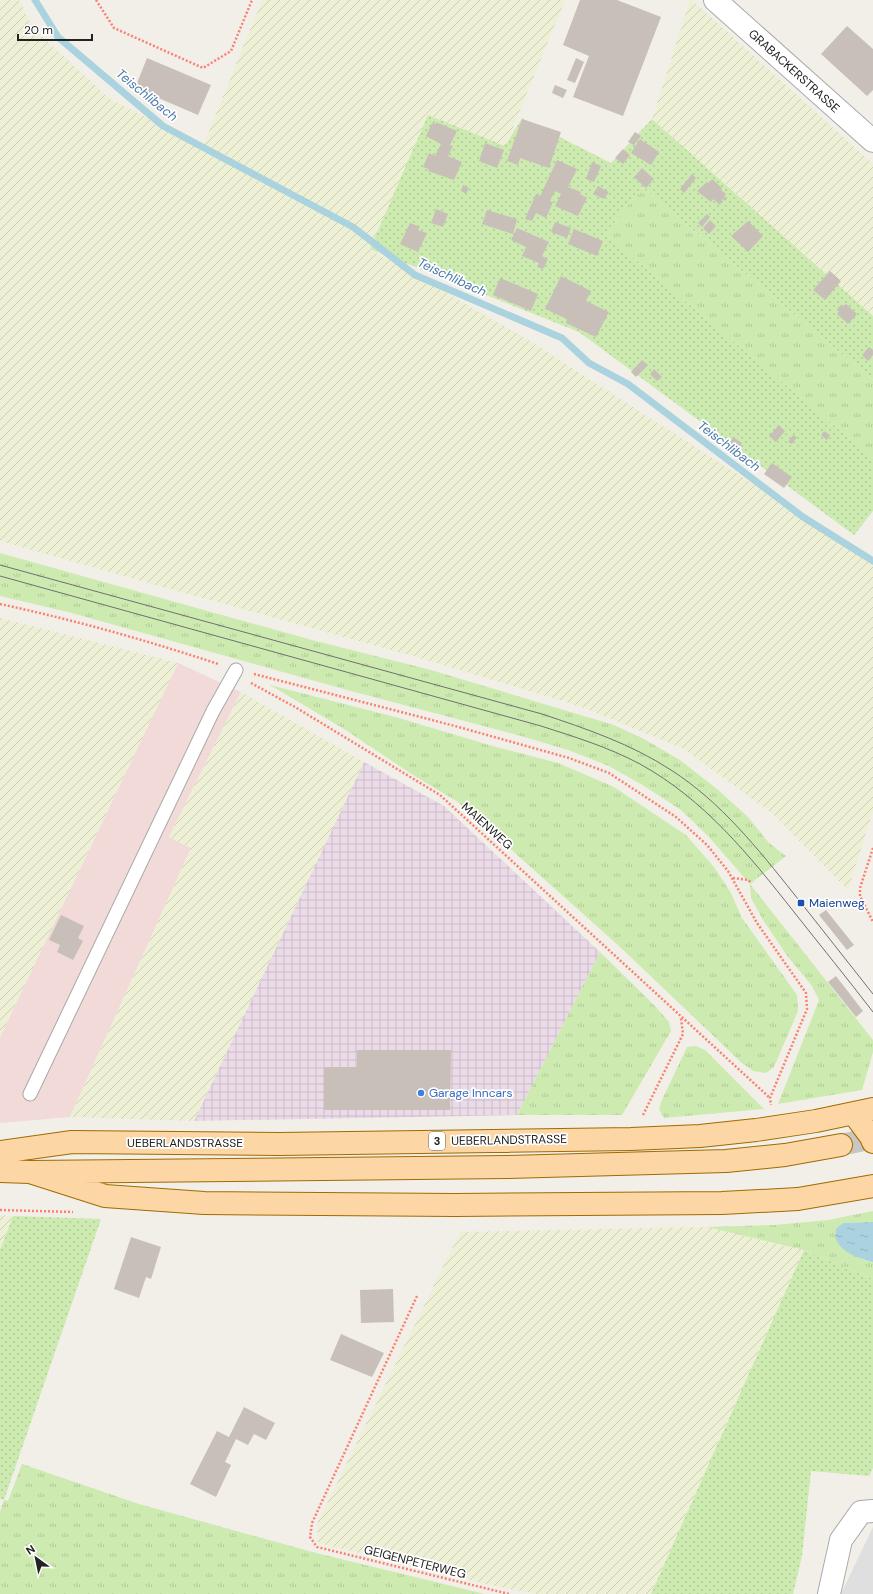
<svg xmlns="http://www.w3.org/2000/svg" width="873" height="1594" font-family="'DM Sans',sans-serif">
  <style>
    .residential { fill: #e0dfdf }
    .commercial { fill: #f2dad9 }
    .industrial { fill: url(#industrial-grid) }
    .farmland { fill: url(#farmland-furrows) }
    .grass { fill: url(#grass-tufts) }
    .garden { fill: url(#garden-dots) }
    .water { fill: url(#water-ripples) }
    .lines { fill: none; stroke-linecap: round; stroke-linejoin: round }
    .stream { stroke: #aad3df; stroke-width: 7 }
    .building { fill: #c7bfb8 }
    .primary-tunnel { stroke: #c8c6c1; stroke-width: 22; stroke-dasharray: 22 11; stroke-linecap: butt }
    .service-casing { stroke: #a9a9a9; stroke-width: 15 }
    .minor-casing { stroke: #a9a9a9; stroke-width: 24 }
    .primary-casing { stroke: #a06b00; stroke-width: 24 }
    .path { stroke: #fa8072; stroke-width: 2.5; stroke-dasharray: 2 2; stroke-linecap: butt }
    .service { stroke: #fff; stroke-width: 13 }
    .minor { stroke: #fff; stroke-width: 22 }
    .primary { stroke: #fcd6a4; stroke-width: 22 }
    .tram { stroke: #707070; stroke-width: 1 }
    .transit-dot { fill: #1a4fb4; stroke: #fff; stroke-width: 1.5 }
    .shop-dot { fill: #3f7fe0; stroke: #fff; stroke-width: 1.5 }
    .labels { text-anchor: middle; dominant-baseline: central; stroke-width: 3.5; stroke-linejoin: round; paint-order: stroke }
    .shield { fill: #fff; stroke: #646464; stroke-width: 1 }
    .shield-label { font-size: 11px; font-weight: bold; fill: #222 }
    .street-label { font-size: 12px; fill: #222; stroke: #fff }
    .transit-label { font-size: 12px; fill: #164399; stroke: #fff; text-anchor: start }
    .shop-label { font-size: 12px; fill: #366cbe; stroke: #fff; text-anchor: start }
    .water-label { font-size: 13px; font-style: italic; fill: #4a7aab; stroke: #fff }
  </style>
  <defs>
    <pattern id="industrial-grid" width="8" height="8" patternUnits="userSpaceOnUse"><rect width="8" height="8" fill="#ebdbe8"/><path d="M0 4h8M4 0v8" fill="none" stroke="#c9bcc7"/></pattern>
    <pattern id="farmland-furrows" width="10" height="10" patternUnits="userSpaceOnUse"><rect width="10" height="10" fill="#eef0d5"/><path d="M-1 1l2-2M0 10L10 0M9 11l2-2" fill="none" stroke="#ccceb7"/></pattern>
    <pattern id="grass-tufts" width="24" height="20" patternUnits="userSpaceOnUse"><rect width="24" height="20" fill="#cdebb0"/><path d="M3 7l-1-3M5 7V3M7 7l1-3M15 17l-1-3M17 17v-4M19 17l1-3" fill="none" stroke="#b0c997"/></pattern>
    <pattern id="garden-dots" width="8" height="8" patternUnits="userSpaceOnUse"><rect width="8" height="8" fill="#cdebb0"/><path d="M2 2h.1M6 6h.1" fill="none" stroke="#b0c997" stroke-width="1.8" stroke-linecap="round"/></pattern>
    <pattern id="water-ripples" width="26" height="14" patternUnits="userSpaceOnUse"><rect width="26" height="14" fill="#aad3df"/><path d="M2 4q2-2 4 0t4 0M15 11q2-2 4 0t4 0" fill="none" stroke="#92b5bf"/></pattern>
  </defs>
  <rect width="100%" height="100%" fill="#f2efe9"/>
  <path class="residential" d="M873 1527V1594H841Z"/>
  <path class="commercial" d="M178 663 241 692 169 837 191 848 70 1117 0 1123V1037Z"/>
  <path class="industrial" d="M364 762 444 806 600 952 517 1115 194 1121Z"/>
  <path class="farmland" d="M0 0H19L33 28 110 99 203 146 262 0H565L505 147 370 249 530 341 873 561V811L848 890 774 815 684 749 579 706 413 656 152 584 0 541Z
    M690 0H692L873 164V316L652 119Z
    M0 618 178 663 0 1037Z
    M241 692 364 762 194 1121 70 1117 191 848 169 837Z
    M0 1215 13 1216 0 1250Z
    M707 1227 804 1250 651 1594H536L495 1586 318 1543 317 1524 460 1232Z"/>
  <path class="grass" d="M642 187 873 380V458L605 234Z
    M0 553 312 640 431 670 614 725 644 739 680 760 717 789 747 816 769 843 786 856 750 884 873 1040V1052L862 1090 778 1104 819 1000 812 986 788 957 763 920 751 898 750 884 708 836 681 810 644 786 609 766 568 750 521 736 347 690 68 612 0 596Z
    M270 685 399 718 489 745 558 763 614 787 686 835 714 867 731 893 742 918 797 995 798 1011 774 1067 766 1073 753 1071 742 1063 620 947 458 802 413 775 344 729Z
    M600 952 655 1006 669 1022 671 1031 622 1115H517Z
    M696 1046 705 1050 764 1109 664 1118 659 1109 662 1100 687 1047Z
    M873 1211V1222L842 1223 861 1259 873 1262V1279L804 1250 707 1227 774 1225 828 1220Z
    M22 1464 139 1504 316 1553 485 1594H0V1512L4 1500 8 1501Z"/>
  <path class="garden" d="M428 115 505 146 522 118 611 163 652 119 873 316V380L642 187 605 234 873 458V511L854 535 579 332 370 249Z
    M13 1216 101 1219 4 1500 0 1498V1250Z
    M804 1250 873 1279V1468L869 1476 811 1471 802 1556 793 1594H651Z"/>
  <path class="water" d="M873 1222V1262C861 1259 841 1253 836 1239 835 1236 836 1232 836 1229L843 1223Z"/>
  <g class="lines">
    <path class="stream" d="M35 0 58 37 163 126 353 227 415 275 562 338 589 363 628 384 803 517 873 561"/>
  </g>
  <path class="building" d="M580 0H617L661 17 623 116 573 97 589 56 563 45Z
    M847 26 873 49V90L867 96 821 54Z
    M147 58 211 85 198 115 135 88Z
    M576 58 584 62 575 83 567 80Z
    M555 85 567 90 563 98 552 93Z
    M522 119 561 132 549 168 520 158 518 165 507 161Z
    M436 122 457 131 450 145 453 146 448 156 462 162 454 180 428 171 429 169 423 167 429 153 435 156 441 144 426 136 432 123 436 124Z
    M635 132 641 136 634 145 628 142Z
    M640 139 659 152 651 165 631 153Z
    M485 143 504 150 497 168 479 161Z
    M623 149 630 155 623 164 615 158Z
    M557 160 577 169 568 187 581 192 580 194 587 198 578 216 555 206 561 194 555 191 550 201 553 202 546 218 536 213 532 221 525 219 536 194 540 196Z
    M592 162 601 166 594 182 586 179Z
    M642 168 654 179 646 188 634 177Z
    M692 174 696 178 684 193 680 189Z
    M712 179 722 188 721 190 726 194 724 197 727 199 725 201 723 199 720 205 713 199 711 202 697 191 707 182 709 183Z
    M463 185 469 188 466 194 461 191Z
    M598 186 609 192 604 199 593 194Z
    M436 209 448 214 443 227 431 223Z
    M487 210 517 219 513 234 482 224Z
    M707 214 710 217 702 227 698 223Z
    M710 220 716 226 709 234 703 228Z
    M748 221 763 236 748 252 731 236Z
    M555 222 571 228 567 238 551 232Z
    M410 223 420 227 418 230 427 233 418 252 400 244Z
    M517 228 549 242 542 256 548 259 543 269 537 267 539 263 522 256 526 247 511 240Z
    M574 229 603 241 597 256 568 244Z
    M830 271 841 281 825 300 813 290Z
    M561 276 591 291 586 301 609 312 596 337 566 323 567 319 545 309Z
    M500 278 538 294 531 311 493 295Z
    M846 304 857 314 848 324 837 314 839 311 837 309 841 305 843 306Z
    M869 347 873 350V355L868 361 862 355Z
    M642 360 648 365 636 377 631 372Z
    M654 369 662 377 657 381 650 374Z
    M779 425 785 431 776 442 769 436Z
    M824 431 830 435 827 440 821 435Z
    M793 435 797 437 792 444 788 442Z
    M733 437 742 443 738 450 729 445Z
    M772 463 792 477 784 488 764 474Z
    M826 910 854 945 847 950 819 915Z
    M61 915 84 926 78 938 83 941 73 960 57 952 60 945 49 940Z
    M836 976 863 1011 856 1017 828 982Z
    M357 1050H451L450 1110H324V1067H357Z
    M131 1237 161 1247 151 1279 146 1277 139 1298 114 1289Z
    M393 1289 394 1322 361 1323 360 1290Z
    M341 1334 384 1353 372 1377 330 1360Z
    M244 1407 275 1423 266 1440 254 1434 248 1445 236 1439 225 1462 231 1465 216 1497 190 1484 217 1431 229 1437Z"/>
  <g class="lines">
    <path class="primary-tunnel" d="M841 1145 873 1138"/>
    <g class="service-casing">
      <path id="service" d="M30 1094 213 711 236 670"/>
    </g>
    <g class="minor-casing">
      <path id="minor" d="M715 0 873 141
        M829 1594 841 1540 861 1512 873 1511"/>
    </g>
    <g class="primary-casing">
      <path id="primary" d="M854 1114 871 1137 873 1142
        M0 1152 72 1142 279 1144 631 1139 700 1136 756 1130 816 1121 873 1109
        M0 1171 30 1172 508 1167 726 1161 785 1155 841 1145
        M30 1172 105 1196 204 1203 455 1205 722 1203 798 1199 873 1186"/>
    </g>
    <path class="path" d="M96 0 114 28 203 68 231 51 252 0
      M0 604C74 620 146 640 218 664
      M254 674 455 726 569 758 609 773 676 817 707 845 728 871 757 923 806 993 807 1009 770 1098 771 1105
      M251 683 295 707 440 795 770 1098
      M873 848 860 888V896L873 922
      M733 878 748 880 752 883
      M643 1115 683 1034 681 1018
      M0 1210 73 1212
      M417 1296 312 1523 310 1537 317 1547 509 1594"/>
    <use href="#service" class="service"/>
    <use href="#minor" class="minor"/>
    <use href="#primary" class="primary"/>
    <path class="tram" d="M0 565 542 714C587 729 631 744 671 770 721 802 758 849 794 894 821 928 847 961 873 994
      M0 576 541 726C575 737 608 747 640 764 705 800 749 855 794 912 820 945 847 978 873 1012"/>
  </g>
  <rect class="transit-dot" x="797" y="899" width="8" height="8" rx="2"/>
  <circle class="shop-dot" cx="421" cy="1093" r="4"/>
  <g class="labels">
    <rect class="shield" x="429" y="1132" width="16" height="18" rx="3"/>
    <g class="shield-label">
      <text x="437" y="1141">3</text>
    </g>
    <g class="street-label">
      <text transform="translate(794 71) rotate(42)">GRABACKERSTRASSE</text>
      <text transform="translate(487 826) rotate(42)">MAIENWEG</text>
      <text transform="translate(509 1140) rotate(-1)">UEBERLANDSTRASSE</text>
      <text x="185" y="1143">UEBERLANDSTRASSE</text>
      <text transform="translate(415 1562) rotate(14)">GEIGENPETERWEG</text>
    </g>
    <g class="transit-label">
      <text x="809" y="903">Maienweg</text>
    </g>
    <g class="shop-label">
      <text x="429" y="1093">Garage Inncars</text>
    </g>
    <g class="water-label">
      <text transform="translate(147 95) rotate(39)">Teischlibach</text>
      <text transform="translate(452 277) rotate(25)">Teischlibach</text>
      <text transform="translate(729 446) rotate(37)">Teischlibach</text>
    </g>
  </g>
  <g transform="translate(36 1558) rotate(327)" stroke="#ffffff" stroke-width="3" paint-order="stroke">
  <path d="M0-3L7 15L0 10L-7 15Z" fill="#222222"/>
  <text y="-6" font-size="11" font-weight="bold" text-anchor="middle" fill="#222222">N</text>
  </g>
  <path d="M18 34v6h74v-6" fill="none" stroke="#222222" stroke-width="2"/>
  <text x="24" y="34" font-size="12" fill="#222222" stroke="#ffffff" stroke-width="3" paint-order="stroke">20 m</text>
</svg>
